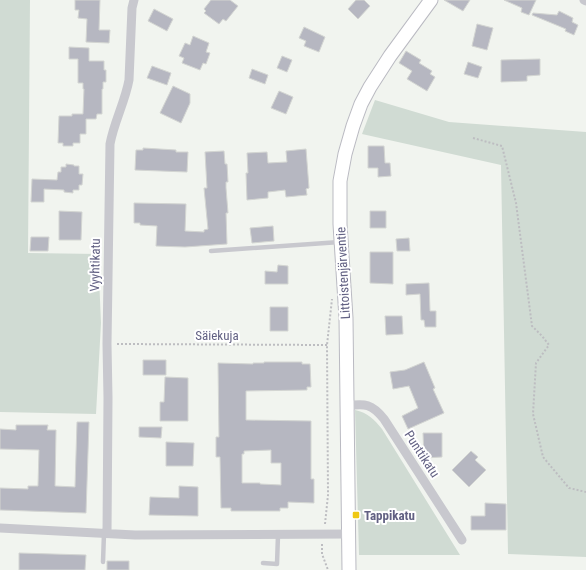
<svg xmlns="http://www.w3.org/2000/svg" width="586" height="570" font-family="'Roboto Condensed',sans-serif">
  <style>
    .green { fill: #d0dbd3 }
    .building { fill: #b6b7c1; stroke: #d3d5d2; fill-rule: evenodd }
    .lines { fill: none; stroke-linecap: round; stroke-linejoin: round }
    .secondary-casing { stroke: #babac2; stroke-width: 15 }
    .path { stroke: #bdbdc1; stroke-width: 2; stroke-dasharray: 2 2; stroke-linecap: butt }
    .lane { stroke: #c8c8ce; stroke-width: 4.5 }
    .street { stroke: #c8c8ce; stroke-width: 9 }
    .secondary { stroke: #fff; stroke-width: 13 }
    .poi-dot { fill: #efc815; stroke: #fff; stroke-width: 1.5 }
    .labels { text-anchor: middle; dominant-baseline: central; stroke-width: 4; stroke-linejoin: round; paint-order: stroke }
    .street-label { font-size: 13px; fill: #626183; stroke: #fff }
    .poi-label { font-size: 13px; font-weight: bold; fill: #626183; stroke: #fff; text-anchor: start }
  </style>
  <rect width="100%" height="100%" fill="#f1f4ef"/>
  <path class="green" d="M0 0H30L28 253 98 254 101 323 96 414 0 412Z
    M375 100 449 122 586 132V557L508 554 501 165 362 134Z
    M355 410C368 413 374 419 382 429L460 555H359Z"/>
  <path class="building" d="M75 0H100L99 30H110L109 43 86 42 87 19 78 18 79 10H75Z
    M211 0H230L238 6 226 21 223 19 219 24 204 13 206 11 204 9Z
    M356 0H364L370 6 358 19 348 9Z
    M444 0H470L463 11Z
    M504 0H536L529 15 521 12 522 8Z
    M154 9 173 19 167 31 148 21Z
    M559 11 573 18 572 22 578 25 574 35 565 31 566 29 532 15 533 13 557 15Z
    M477 24 493 28 487 50 472 46Z
    M304 27 325 37 319 52 304 46 306 41 299 38Z
    M193 36 209 43 206 52 210 53 206 64 203 63 200 70 182 63 184 58 179 56 185 43 190 45Z
    M69 47 89 48V61H104V70H106V82H103V89H102V114H97L96 119H86V134H80V143H73V146H63V143H58L59 116H72V114H83L84 89H83V83H78V59H69Z
    M406 51 421 60 419 63 432 71 430 74 435 77 427 91 407 79 412 71 399 63Z
    M282 56 292 60 287 72 277 68Z
    M540 59V75L527 76V81L501 82V60Z
    M468 62 482 67 478 78 464 74Z
    M152 66 171 73 167 85 147 78Z
    M252 69 268 75 265 84 249 78Z
    M173 86 190 94V103L181 123 160 113Z
    M279 91 293 97 286 114 271 108Z
    M368 146H384L385 163H390L391 176 378 177V168H368Z
    M143 148 176 150V152H188L187 172 135 170 136 150H143Z
    M306 149 309 188 306 189 307 195 286 197 285 190 268 192V198L247 200 246 173H248L247 153 267 152 268 163 287 162 286 151Z
    M224 151 225 164H227L228 182H226V188L228 213H226L227 244 185 247 156 246 157 226 140 225V223H134V203L186 204 185 231 204 232V230L208 229 204 188H207L205 152Z
    M66 164 74 165V166H79V174H83L82 185H79V190H73V193L64 192V190L44 189V202H31L32 179 57 180 58 172H61V167H66Z
    M59 211 82 212 81 240H59Z
    M370 211H386V228H370Z
    M273 226 274 241 252 243 250 228Z
    M31 237H49L48 251H30Z
    M409 238 410 251H397L396 239Z
    M370 252H393V284L370 283Z
    M278 265 288 266V284H265V271L277 272Z
    M429 283 430 311H436V327H425L424 320H421L420 294 406 295V284Z
    M270 307H288V331H270Z
    M385 316H402L403 334 386 335Z
    M143 360H166V375H143Z
    M264 362H302V364H310L311 387H307V390L246 391V420L311 421V479H314V503L288 502V508H280V511H231V508H221L220 457H216V437H219L218 363 253 364V363H264ZM271 450V463H281V485L260 484V483H242V454H244V451Z
    M424 362 435 388 433 389 444 413 408 429 402 416 418 408 409 386 393 389 390 372 405 370Z
    M165 377 188 378V421H160V402H164Z
    M77 422H89L86 513 0 510V488L28 489V486H38L39 450 0 449V429L16 430V425H48L47 430H56L55 486 75 487Z
    M139 427H162L161 438 139 437Z
    M423 433H442V457L424 458Z
    M166 442 194 443 193 466H166Z
    M471 451 478 457 475 460 486 470 469 487 452 470Z
    M179 486 198 487V516L149 515 150 497 179 498Z
    M485 503 506 504V530H471V516H485Z
    M19 553 86 555 85 570H19Z
    M107 561H129V570H107Z"/>
  <g class="lines">
    <g class="secondary-casing">
      <path id="secondary" d="M349 570 346 318 340 224V181L345 154 353 126 361 104 370 87 390 56 431 0"/>
    </g>
    <path class="path" d="M473 138 502 146 516 203 532 326 542 336 549 345 536 363 533 414 543 457 569 488 586 492
      M117 344 327 345
      M325 524 328 495 327 345 332 299
      M322 544V554L328 570"/>
    <path class="lane" d="M211 251 340 242
      M103 562 104 533
      M263 563 277 564 278 535"/>
    <path class="street" d="M584 0 586 1
      M347 406C365 403 372 404 384 419L462 540
      M0 528 135 535 348 534
      M107 533 108 398 107 344 110 144C114 122 125 102 129 80L132 8 134 0"/>
    <use href="#secondary" class="secondary"/>
  </g>
  <rect class="poi-dot" x="352" y="511" width="8" height="8" rx="2"/>
  <g class="labels">
    <g class="street-label">
      <text transform="translate(95 265) rotate(-89)">Vyyhtikatu</text>
      <text transform="translate(343 273) rotate(-93)">Littoistenjärventie</text>
      <text x="217" y="335">Säiekuja</text>
      <text transform="translate(422 454) rotate(57)">Punttikatu</text>
    </g>
    <g class="poi-label">
      <text x="364" y="515">Tappikatu</text>
    </g>
  </g>
</svg>
